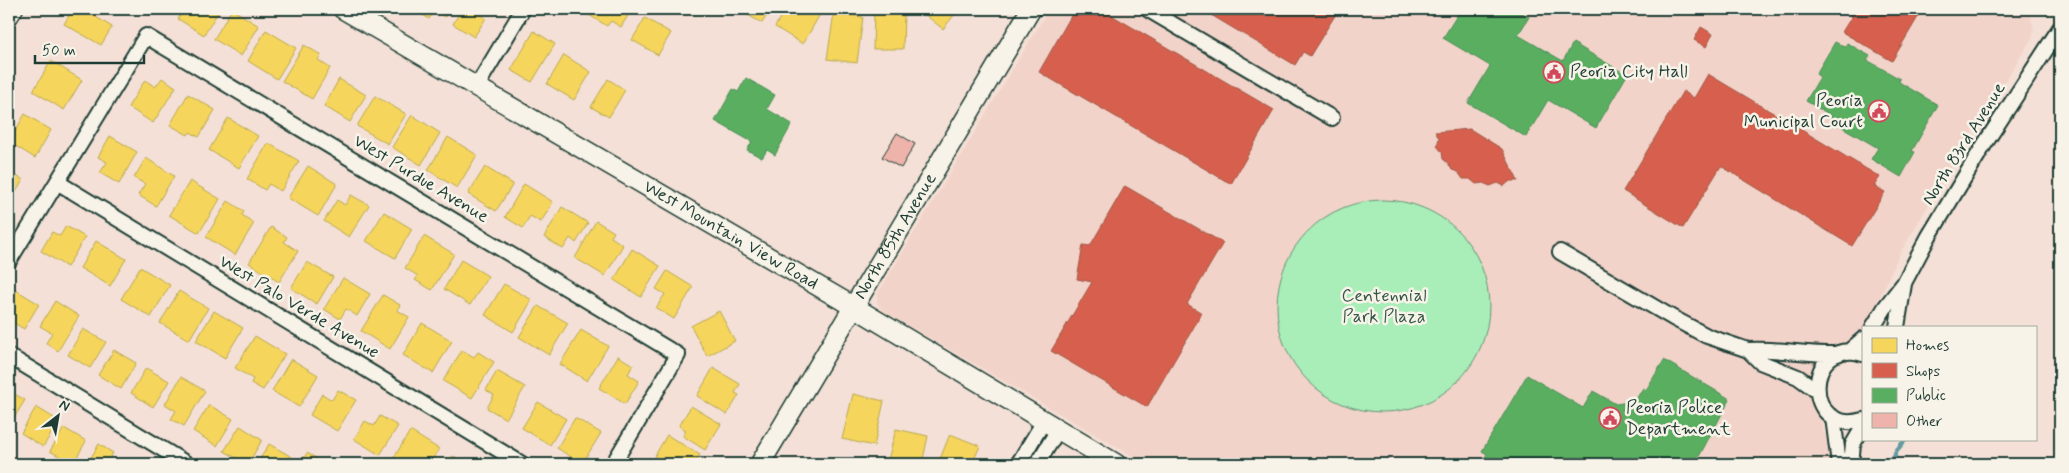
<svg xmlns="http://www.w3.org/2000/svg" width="2069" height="473" font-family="Mynerve,sans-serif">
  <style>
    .built { fill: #f2d3c9 }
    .green { fill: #a9edb8; stroke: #649576 }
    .homes { fill: #f6d55c; stroke: #b6a750 }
    .shops { fill: #d6604d; stroke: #9f5646 }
    .public { fill: #5aae61; stroke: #488c54 }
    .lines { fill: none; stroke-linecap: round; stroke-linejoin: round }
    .stream { stroke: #609ba2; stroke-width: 4.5 }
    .building { fill: #eeb4ab; stroke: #1f3d34 }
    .street-casing { stroke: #1f3d34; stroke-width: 18 }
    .secondary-casing { stroke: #1f3d34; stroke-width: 22 }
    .street { stroke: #f7f3e8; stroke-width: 14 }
    .secondary { stroke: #f7f3e8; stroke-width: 19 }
    .labels { text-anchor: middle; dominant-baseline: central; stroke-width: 5; stroke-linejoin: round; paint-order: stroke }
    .poi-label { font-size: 18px; fill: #1f3d34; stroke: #f7f3e8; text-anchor: start }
    .street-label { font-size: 18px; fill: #1f3d34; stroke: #f7f3e8 }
    .park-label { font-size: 18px; fill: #345748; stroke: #f7f3e8 }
  </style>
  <rect width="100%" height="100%" fill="#f4e0d6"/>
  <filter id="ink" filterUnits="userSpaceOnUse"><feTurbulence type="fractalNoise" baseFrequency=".02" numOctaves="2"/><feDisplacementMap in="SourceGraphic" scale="10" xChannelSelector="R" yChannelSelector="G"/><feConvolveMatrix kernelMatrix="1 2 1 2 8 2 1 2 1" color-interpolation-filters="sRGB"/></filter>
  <g filter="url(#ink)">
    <path class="built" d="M1049 9H2023L2030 15 2034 30 2032 38 1940 185 1899 255 1870 318 1859 334 1851 341 1838 347 1823 348 1814 367 1811 382 1812 396 1820 417 1826 438 1831 464H1146L883 311 877 303 878 293Z"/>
    <path class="green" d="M1277 306a106 106 0 1 1 212 0a106 106 0 1 1-212 0Z"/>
    <path class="homes" d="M73 9H101L96 17 112 27 101 45 64 24Z
      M184 9H220L204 35 178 19Z
      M232 9 259 26 241 56 214 39Z
      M414 9H450L445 17 434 11 429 19Z
      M462 9H477L475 11 486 18 474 37 453 24Z
      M593 9H632L621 27 611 21 607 26 589 15Z
      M737 9H771L762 23Z
      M785 9H823L803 44 775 27Z
      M918 9H959L943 29Z
      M874 11H904L903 49H873Z
      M834 13 863 17 857 63 827 59Z
      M645 18 671 33 658 55 632 40Z
      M266 30 296 48 277 79 248 61Z
      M534 31 555 44 532 82 511 70Z
      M304 45 321 55 318 60 330 68 312 99 282 81Z
      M564 55 591 72 574 100 547 84Z
      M51 61 82 80 64 110 33 91Z
      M162 78 176 87 153 123 128 107 145 80 155 87Z
      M339 79 366 95 350 122 324 106Z
      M608 79 625 90 609 117 591 107Z
      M188 94 215 110 199 137 190 132 188 135 170 125Z
      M375 96 406 114 388 144 357 126Z
      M25 114 51 130 35 158 9 142Z
      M412 115 440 133 421 165 392 147Z
      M228 118 258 136 239 168 209 150Z
      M110 136 137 152 119 184 100 173 107 162 98 157Z
      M448 137 477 155 457 188 428 170Z
      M268 143 299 161 281 191 269 184 265 190 247 179Z
      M146 158 174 176 156 206 138 195 145 184 134 178Z
      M308 166 337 184 318 216 288 198Z
      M485 167 513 184 496 211 468 194Z
      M9 171 23 180 9 204Z
      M190 181 220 199 199 233 169 215Z
      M524 184 553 202 541 222 530 216 523 228 505 217Z
      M351 195 369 205 349 237 324 221 337 200 345 205Z
      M228 201 244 211 242 215 254 223 235 255 206 237Z
      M562 207 588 223 576 243 570 238 563 249 544 237Z
      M384 212 412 229 395 258 366 241Z
      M596 221 614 232 611 237 623 245 605 276 575 258Z
      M66 226 85 237 67 267 41 251 52 232 60 236Z
      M271 227 287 237 284 242 298 251 279 282 249 263Z
      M424 236 454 254 432 290 415 280 418 276 405 268Z
      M96 241 126 259 110 286 80 268Z
      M632 249 660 266 641 297 614 280Z
      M461 260 488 276 470 305 444 289Z
      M307 262 333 277 317 304 291 288Z
      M140 267 170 285 151 317 121 299Z
      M667 271 693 287 674 319 656 308 665 294 656 289Z
      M343 278 370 294 357 316 346 309 340 319 324 309Z
      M504 284 532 300 513 332 485 315Z
      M16 290 39 304 24 329 9 320V303Z
      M179 291 208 308 189 340 160 323Z
      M383 295 400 305 397 310 409 317 390 349 361 331Z
      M55 301 79 316 58 351 46 343 52 333 40 326Z
      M538 306 568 323 549 355 519 337Z
      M214 311 243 328 225 358 196 341Z
      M719 311 735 341 707 356 691 326Z
      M422 323 452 341 433 373 403 355Z
      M83 329 106 342 90 368 68 355Z
      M581 330 608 346 587 381 560 364Z
      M255 336 285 354 263 390 251 383 253 379 235 368Z
      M114 350 136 363 121 389 98 375Z
      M462 350 474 357 478 352 494 362 472 398 443 381Z
      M618 356 633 365 628 374 639 381 625 404 599 388Z
      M291 359 318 375 299 407 272 391Z
      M146 368 169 381 153 407 131 393Z
      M713 368 740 384 735 393 739 395 727 415 697 396Z
      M497 371 525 387 506 419 487 408 494 395 486 390Z
      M181 377 205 391 184 426 171 419 176 411 165 404Z
      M338 390 356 400 337 431 310 415 322 394 332 400Z
      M9 391 25 400 9 426Z
      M853 394 884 401 874 446 842 439Z
      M538 402 566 419 550 445 522 428Z
      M209 405 233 419 217 446 193 431Z
      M691 406 721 424 705 450 683 436 686 430 679 426Z
      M36 407 59 421 43 447 21 433Z
      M380 416 398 426 380 455 354 439 365 421 374 426Z
      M575 418 601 433 582 464 557 448Z
      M240 426 262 440 248 464 224 451Z
      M64 428 86 441 73 464 50 451Z
      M896 429 928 436 922 464H887Z
      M410 431 439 449 430 464H397L392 461Z
      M950 434 980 446 972 464H938Z
      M667 435 700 455 694 464H650Z
      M99 444 113 453 108 461 113 464H87Z
      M269 444 292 457 288 464H257Z
      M307 453 326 464H300Z
      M453 456 468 464H448Z"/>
    <path class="shops" d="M1075 9H1101L1274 110 1231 184 1039 72Z
      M1201 9H1339L1310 56 1303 52 1295 65Z
      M1838 9H1915L1921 12 1892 61 1842 32 1852 16Z
      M1701 27 1713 34 1706 47 1694 40Z
      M1708 74 1880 177 1874 186 1885 192 1852 246 1721 166 1683 228 1623 191 1683 91 1694 98Z
      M1470 129 1502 149 1518 181H1510L1504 186 1498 183 1490 186 1483 183 1476 184 1470 179H1463L1458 172 1452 170 1448 163 1443 159 1442 152 1437 146 1439 138 1435 132Z
      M1125 186 1223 243 1187 304 1202 313 1147 407 1051 351 1092 282 1077 279 1083 245 1090 246Z"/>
    <path class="public" d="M1461 9H1515L1529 17 1518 35 1563 61 1573 43 1627 75 1596 128 1548 100 1526 137 1468 103 1490 66 1443 38Z
      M1835 42 1845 47 1847 43 1870 56 1867 60 1900 79 1899 82 1938 105 1912 151 1915 152 1901 177 1871 159 1878 148 1830 120 1832 116 1806 101 1820 77 1816 74Z
      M746 78 775 95 767 109 792 124 775 155 767 150 762 158 747 150 752 142 715 121 733 89 738 92Z
      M1664 360 1730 399 1695 464H1481L1487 454 1482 451 1527 375 1583 408 1593 391 1616 404 1635 401 1643 388 1646 390Z"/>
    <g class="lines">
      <path class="stream" d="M1892 464 1896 451 1906 439"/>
    </g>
    <path class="building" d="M897 133 915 144 901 168 882 157Z"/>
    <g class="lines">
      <g class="street-casing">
        <path id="street" d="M1147 9 1332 118
          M477 86 523 9
          M57 182 522 464
          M1560 252 1673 318 1707 336 1748 350 1760 362 1798 377 1816 390
          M9 261 146 36 678 355 613 464
          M1873 327 1886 306 1904 283 1929 236 1984 145 2060 28
          M1897 327 1904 284
          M1748 350C1778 348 1808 355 1838 354
          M1848 352 1863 339
          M1863 354C1804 334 1801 438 1863 420
          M9 356 187 464
          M1833 417 1839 464
          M1018 464 1044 421
          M1037 464 1058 430
          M1851 464 1853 444 1863 427"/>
      </g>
      <g class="secondary-casing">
        <g id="secondary">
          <path id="s1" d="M343 9 854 307 1116 464"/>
          <path d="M9 15 13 9"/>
          <path id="s2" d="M760 464 1031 9"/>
        </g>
      </g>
      <use href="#street" class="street"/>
      <use href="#secondary" class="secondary"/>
    </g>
  </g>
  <defs>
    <g id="civic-ring" transform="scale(1.125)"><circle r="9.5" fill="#f7f3e8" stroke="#d1495b" stroke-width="1.5"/><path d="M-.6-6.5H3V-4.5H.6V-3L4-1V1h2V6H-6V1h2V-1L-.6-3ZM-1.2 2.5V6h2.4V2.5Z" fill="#d1495b"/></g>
  </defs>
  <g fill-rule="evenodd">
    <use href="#civic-ring" x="1554" y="72"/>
    <use href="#civic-ring" x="1879" y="111"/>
    <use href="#civic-ring" x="1610" y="418"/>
  </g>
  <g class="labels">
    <g class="poi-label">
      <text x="1570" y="72">Peoria City Hall</text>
      <text x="1863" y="101" text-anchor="end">Peoria<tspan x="1863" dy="21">Municipal Court</tspan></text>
      <text x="1626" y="408">Peoria Police<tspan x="1626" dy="21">Department</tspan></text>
    </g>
    <g class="street-label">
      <text transform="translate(1964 144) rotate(-58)">North 83rd Avenue</text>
      <text transform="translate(421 179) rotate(31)">West Purdue Avenue</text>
      <text stroke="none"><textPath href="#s1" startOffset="449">West Mountain View Road</textPath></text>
      <text stroke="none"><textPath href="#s2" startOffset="265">North 85th Avenue</textPath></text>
      <text transform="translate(299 307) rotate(31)">West Palo Verde Avenue</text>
    </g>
    <g class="park-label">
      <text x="1384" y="296">Centennial<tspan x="1384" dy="21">Park Plaza</tspan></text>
    </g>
  </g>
  <rect width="2069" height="473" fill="none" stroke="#f7f3e8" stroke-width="30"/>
  <rect x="15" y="15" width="2039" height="443" fill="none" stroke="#1f3d34" stroke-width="2" filter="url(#ink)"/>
  <rect x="1862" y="326" width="175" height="115" fill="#f7f3e8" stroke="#a1aaa0"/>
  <rect x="1872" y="338" width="25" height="15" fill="#f6d55c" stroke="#a1aaa0"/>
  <text x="1906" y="350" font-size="15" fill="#1f3d34">Homes</text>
  <rect x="1872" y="363" width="25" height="15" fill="#d6604d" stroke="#a1aaa0"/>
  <text x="1906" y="376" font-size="15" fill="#1f3d34">Shops</text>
  <rect x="1872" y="388" width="25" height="15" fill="#5aae61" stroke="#a1aaa0"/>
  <text x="1906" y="400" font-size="15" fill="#1f3d34">Public</text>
  <rect x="1872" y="413" width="25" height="15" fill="#eeb4ab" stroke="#a1aaa0"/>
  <text x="1906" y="426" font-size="15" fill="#1f3d34">Other</text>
  <g transform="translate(58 416) rotate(31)" stroke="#f7f3e8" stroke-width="4" paint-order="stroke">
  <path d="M0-4L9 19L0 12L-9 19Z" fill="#1f3d34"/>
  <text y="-8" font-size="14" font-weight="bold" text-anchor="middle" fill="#1f3d34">N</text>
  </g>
  <path d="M35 55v8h109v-8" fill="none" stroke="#1f3d34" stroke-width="2.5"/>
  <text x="42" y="55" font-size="15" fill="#1f3d34" stroke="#f7f3e8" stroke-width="4" paint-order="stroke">50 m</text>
</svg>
